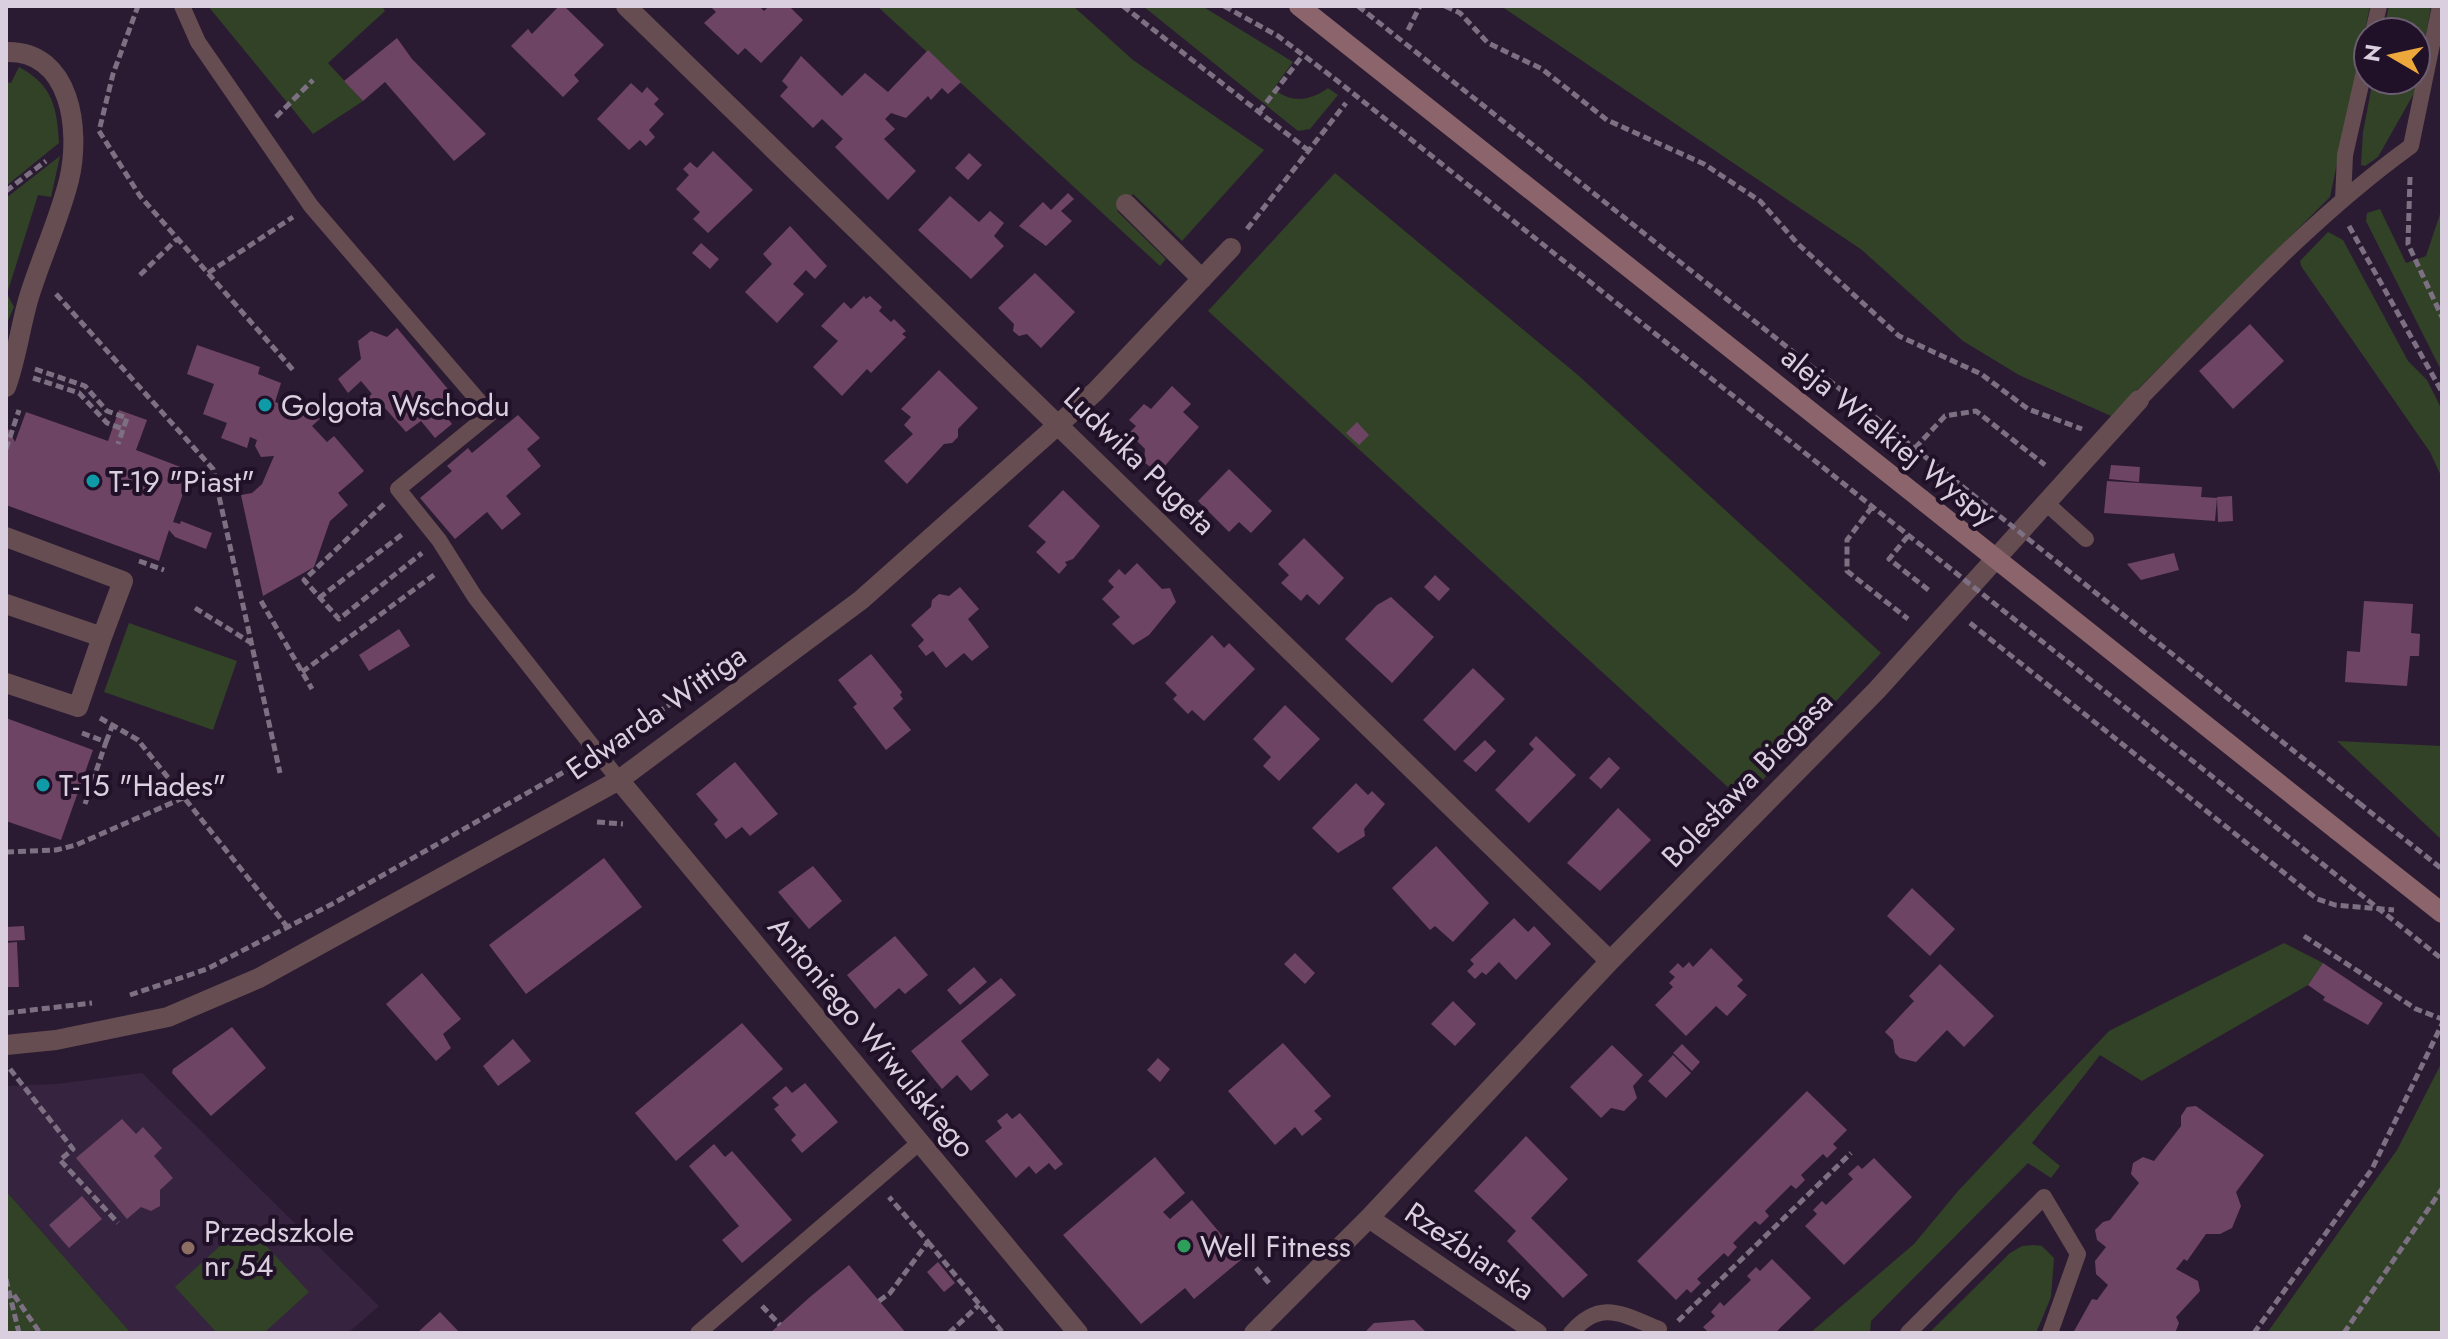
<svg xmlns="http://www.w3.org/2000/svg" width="2448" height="1339" font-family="Jost,sans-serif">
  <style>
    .built { fill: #36233f }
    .green { fill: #314227 }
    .building { fill: #6e4464 }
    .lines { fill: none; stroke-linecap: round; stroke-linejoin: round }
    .path { stroke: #7d7083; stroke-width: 5; stroke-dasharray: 8 4; stroke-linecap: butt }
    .service { stroke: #664d51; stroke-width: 16 }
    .minor { stroke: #664d51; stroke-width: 20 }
    .secondary { stroke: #8b656b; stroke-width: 20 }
    .path-bridge { stroke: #7d7083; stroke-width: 5; stroke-dasharray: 8 4; stroke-linecap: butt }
    .secondary-bridge { stroke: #8b656b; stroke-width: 20 }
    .culture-dot { fill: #0f9aa8; stroke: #211128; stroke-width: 3 }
    .leisure-dot { fill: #2e9e5b; stroke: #211128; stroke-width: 3 }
    .education-dot { fill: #8d6e63; stroke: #211128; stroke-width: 3 }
    .labels { text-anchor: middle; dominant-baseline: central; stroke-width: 8; stroke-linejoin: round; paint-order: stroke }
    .poi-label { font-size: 30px; fill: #d9cfde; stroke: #211128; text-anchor: start }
    .street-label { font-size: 30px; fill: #d9cfde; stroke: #211128 }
  </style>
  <rect width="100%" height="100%" fill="#2b1b32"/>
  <path class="built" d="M142 1073 379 1306 348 1333H131L6 1191V1086L57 1084Z"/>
  <path class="green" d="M208 6H382L385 11 328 63 363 101 313 134Z
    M877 6H1073L1133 60 1264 150 1182 241 1133 194 1117 211 1166 259 1160 266Z
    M1143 6H1202L1293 62 1274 88C1289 104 1311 101 1328 88L1338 95 1310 129 1298 131Z
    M1501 6H2370L2330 197 2111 416 2019 375 1963 341 1862 250Z
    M2389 6H2431L2417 88 2378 157 2365 166 2361 165 2363 132 2373 80H2416V32H2383Z
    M19 67C53 85 57 108 59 143L6 186V82L11 83Z
    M60 156 51 197 38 195 7 294 14 307 6 325V198Z
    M1335 173 1579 376 1881 653 1743 801 1208 311Z
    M2442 208V372L2366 221 2367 213 2380 209 2406 263 2426 256Z
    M2328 232 2343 240 2408 361 2427 380 2442 410V478L2430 452 2301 266 2300 261Z
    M129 623 237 661 213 730 104 692Z
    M2337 741 2442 746V840Z
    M2284 943 2323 963 2308 985 2142 1081 2100 1055 2032 1143 2060 1166 2051 1178 2028 1163 1871 1321 1870 1333H1810L1914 1244 1959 1190 2109 1031Z
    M2442 1062V1333H2267L2397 1150Z
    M6 1191 131 1333H6Z
    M245 1223 309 1292 264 1333H217L175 1287Z
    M2034 1245 2042 1246 2054 1258 2051 1297 2036 1333H1929L2010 1253 2022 1246Z"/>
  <path class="building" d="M559 6H564L604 45 574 75 579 81 563 97 511 46 528 29 532 34Z
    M710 6H759L764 11 769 6H789L803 20 761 63 745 48 738 55 704 23 716 12Z
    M397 38 412 59 486 134 454 161 385 82 363 101 344 81Z
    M928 50 961 82 948 94 942 88 931 100 928 96 906 118 891 113 885 119 895 129 884 139 916 171 888 200 835 147 843 139 822 119 813 128 780 96 788 87 782 81 801 56 842 96 865 73 888 92Z
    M631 83 642 93 647 87 659 99 654 104 664 114 649 130 655 137 646 146 640 140 629 150 597 119Z
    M713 151 753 190 708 233 693 219 700 212 676 189 689 175 683 169 690 162 697 168Z
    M969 153 982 165 968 180 955 168Z
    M1068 193 1074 199 1061 211 1072 221 1046 246 1019 226 1043 202 1051 210Z
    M950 196 979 222 990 211 1004 223 994 236 1004 246 971 279 918 230Z
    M790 226 827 266 815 279 806 270 793 284 804 294 777 323 745 292 772 264 763 254Z
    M701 243 719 259 710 269 692 253Z
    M1035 273 1075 312 1041 348 1027 334 1019 336 1013 331 1014 324 998 308Z
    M864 296 866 299 870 296 882 307 879 311 891 322 894 319 906 331 902 334 906 337 871 373 867 369 842 396 813 367 838 341 821 326 844 302 851 309Z
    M2250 324 2284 361 2233 409 2199 371Z
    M397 328 452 394 438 406 452 424 435 438 421 421 406 432 384 407 379 411 367 398 372 394 361 381 348 393 338 379 361 359 358 341 371 331 387 337Z
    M197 345 260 367 258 374 281 383 275 402 299 411 310 401 323 416 312 426 327 442 334 436 364 471 338 493 348 505 330 521 314 567 263 596 241 495 252 493 262 484 274 456 261 457 255 446 257 440 250 437 247 448 221 438 227 423 203 414 214 384 187 374Z
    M939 370 978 408 958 429V437L952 443 944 444 907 484 884 461 913 434 904 425 911 417 901 409Z
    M1172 386 1191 404 1183 412 1199 427 1163 468 1154 470 1144 462 1145 449 1129 433 1136 426 1129 420 1144 404 1151 409Z
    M119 410 147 420 136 450 191 471 173 522 180 524 181 521 212 533 206 549 175 537 169 530 159 561 6 505V425L15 442 26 412 108 441Z
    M518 415 540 438 527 449 541 466 506 496 521 514 502 530 487 512 455 539 420 498 452 471 447 466 468 448 472 453Z
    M1357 422 1369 435 1359 445 1346 433Z
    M2111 465 2140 467 2139 482 2109 479Z
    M1229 469 1272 511 1251 533 1239 522 1229 532 1198 501Z
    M2107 481 2202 487 2201 497 2217 498 2215 521 2104 513Z
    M1063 490 1100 526 1073 559 1065 562 1067 565 1059 574 1036 552 1046 542 1028 526Z
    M2232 496 2233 521 2218 522 2217 497Z
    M1304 538 1344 578 1319 605 1307 594 1301 601 1281 583 1289 575 1278 564Z
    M2174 553 2179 570 2141 580 2127 564Z
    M1137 563 1162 589 1170 588 1176 602 1149 635 1133 645 1112 624 1120 617 1102 599 1114 587 1108 581 1119 569 1125 575Z
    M1435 575 1450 589 1439 601 1424 587Z
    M960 587 979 609 968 619 989 647 972 661 964 653 946 668 933 651 926 656 918 646 924 640 911 625 931 607 932 600 939 594 949 596Z
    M1391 597 1434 637 1392 683 1345 639 1377 605Z
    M2364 601 2413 604 2411 633 2420 634 2419 656H2410L2407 686 2345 682 2347 651 2360 652Z
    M399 629 410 646 369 671 359 655Z
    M1212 635 1224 648 1229 643 1255 669 1204 721 1192 710 1188 714 1173 699 1177 695 1165 683Z
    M871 654 902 692 900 695 903 699 893 708 911 730 886 750 853 707 857 704 838 680Z
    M1473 668 1505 699 1455 751 1423 720Z
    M1285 705 1320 739 1279 781 1263 766 1271 757 1253 739Z
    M6 718 93 750 61 840 6 821Z
    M1536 736 1576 775 1529 823 1495 790 1534 749 1529 744Z
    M1485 740 1496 751 1476 772 1463 761Z
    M1609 757 1620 768 1601 789 1589 778Z
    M735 762 778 814 750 836 742 827 726 839 714 824 718 820 696 794Z
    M1356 783 1368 795 1372 791 1385 804 1364 829 1365 836 1338 853 1312 828Z
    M1618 808 1651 840 1600 891 1567 863Z
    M1436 846 1489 903 1453 942 1435 926 1430 930 1392 888Z
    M604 858 642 907 526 994 489 945Z
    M813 866 842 901 809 929 778 892Z
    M1912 888 1955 929 1930 956 1887 916Z
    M1514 918 1528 932 1534 926 1551 944 1516 980 1499 962 1486 975 1482 972 1475 979 1467 971 1474 964 1470 960Z
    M24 926 25 940 6 941V927Z
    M895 936 928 975 905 994 899 988 875 1009 847 975Z
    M17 942 19 987H6V943Z
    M1711 948 1743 980 1737 986 1747 995 1727 1016 1716 1006 1686 1036 1655 1005 1673 987 1669 983 1675 977 1669 972 1678 963 1683 968 1689 962 1693 967Z
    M1295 953 1315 973 1305 984 1284 964Z
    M2323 963 2383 1003 2368 1025 2323 1000 2325 997 2308 985Z
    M1940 964 1994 1016 1964 1047 1947 1030 1916 1062 1900 1058 1895 1053 1893 1040 1885 1032 1914 1001 1909 996Z
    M974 967 987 982 960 1005 947 990Z
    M422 973 461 1019 443 1034 451 1048 436 1061 386 1004Z
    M1001 978 1016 995 961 1041 989 1075 971 1091 957 1075 942 1089 911 1051Z
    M1453 1001 1476 1024 1455 1046 1431 1024Z
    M742 1023 783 1069 676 1161 635 1113Z
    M232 1027 266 1068 211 1116 172 1073 173 1069Z
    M513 1039 531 1061 498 1086 483 1066Z
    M1283 1043 1331 1096 1314 1111 1322 1119 1302 1136 1295 1127 1275 1145 1228 1091Z
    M1682 1044 1700 1062 1692 1071 1673 1053Z
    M1612 1045 1643 1075 1633 1086 1637 1098 1624 1111 1611 1108 1601 1118 1570 1087Z
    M1673 1055 1691 1073 1666 1098 1648 1081Z
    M1158 1058 1170 1069 1160 1082 1147 1070Z
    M805 1083 838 1122 802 1153 791 1140 796 1135 774 1109 779 1105 772 1098 786 1086 792 1093Z
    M1807 1091 1847 1130 1833 1144 1837 1148 1827 1158 1823 1154 1801 1175 1805 1180 1796 1189 1791 1185 1765 1211 1769 1216 1760 1225 1755 1221 1733 1243 1737 1247 1728 1257 1724 1253 1697 1279 1701 1283 1691 1293 1687 1289 1676 1300 1637 1261Z
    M2196 1106 2264 1155 2236 1192 2241 1206 2232 1228 2220 1234H2206L2187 1261 2184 1259 2176 1269 2198 1281 2200 1291 2176 1317 2179 1323 2175 1333H2073L2092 1299 2097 1300 2108 1285 2096 1274 2095 1261 2106 1247 2097 1240 2095 1230 2103 1222 2110 1220 2139 1183 2131 1174 2133 1163 2143 1157 2154 1161 2181 1126V1116L2187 1107Z
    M1007 1113 1012 1119 1020 1113 1063 1164 1055 1170 1049 1163 1036 1174 1029 1166 1016 1178 985 1141 1002 1128 997 1121Z
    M122 1119 136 1134 143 1127 162 1148 154 1156 173 1178 160 1190V1206L151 1211 141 1207 127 1219 76 1158Z
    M1526 1136 1568 1179 1531 1218 1588 1275 1563 1298 1507 1241 1516 1231 1474 1191Z
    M714 1144 725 1157 732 1151 792 1220 742 1263 722 1240 739 1226 689 1166Z
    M1155 1157 1185 1193 1163 1212 1170 1219 1192 1200 1242 1259 1194 1299 1185 1288 1141 1324 1063 1235Z
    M1874 1158 1912 1197 1844 1265 1805 1226 1817 1214 1813 1210 1822 1201 1826 1205 1853 1179 1848 1174 1858 1165 1862 1169Z
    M82 1196 102 1219 69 1248 49 1225Z
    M1772 1259 1811 1298 1775 1333H1709L1703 1327 1715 1316 1711 1312 1720 1302 1724 1306 1751 1280 1747 1276 1756 1267 1760 1271Z
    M938 1262 955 1283 944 1292 927 1272Z
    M849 1265 906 1333H770L810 1297Z
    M440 1312 460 1333H417Z
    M1414 1320 1427 1333H1364L1374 1323Z"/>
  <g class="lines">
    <path class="path" d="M1123 6 1309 151
      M1224 6 1278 36 1335 79 1898 527
      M1358 6 1943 471
      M1445 6 1460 13 1488 43 1542 69 1607 120 1704 164 1760 201 1797 243 1899 336 1981 374 2028 409 2082 429
      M1408 30 1420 6
      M1259 112 1303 55
      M276 117 313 80
      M100 127 113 74 138 6
      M99 131 140 196 294 371
      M2410 177 2408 244 2442 317
      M6 191 46 161
      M2349 226 2442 392
      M1247 229 1346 103
      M208 273 293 217
      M140 275 177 239
      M56 294 213 469 280 773
      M35 369 85 386 107 411 127 418 118 444
      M33 378 79 393 107 423 123 429
      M1915 448 1945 416 1976 411 2045 465
      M6 449 19 410
      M384 504 304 580 339 619 422 553
      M1872 507 1847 540V571L1908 619
      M1908 536 1889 559 1931 592
      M139 561 164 570
      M319 598 404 533
      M261 601 312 689
      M195 608 253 644
      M1970 623 2317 899 2335 905 2394 910
      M302 672 434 575
      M100 718 138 740 289 929
      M82 733 106 742 85 804
      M617 739 686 694
      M106 742 113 724
      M2359 803 2442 869
      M597 822 623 824
      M6 852 56 850 76 845 183 798
      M2304 936 2416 1009 2442 1019
      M130 995 207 969 334 903 578 764
      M6 1013 92 1003
      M10 1069 73 1149 60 1160 118 1223
      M928 1242 1003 1333
      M1256 1268 1269 1283
      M6 1279 19 1333
      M14 1295 40 1333
      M879 1301 890 1293 928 1242 889 1197
      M762 1306 780 1325
      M1678 1321 1851 1153
      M949 1333 979 1305
      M2254 1333 2372 1169 2442 1024
      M2344 1333 2442 1189"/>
    <path class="service" d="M182 6 198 42 311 206 490 414 398 489 439 540 475 597 619 780
      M2373 32 2379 6
      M2343 200 2345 155 2368 54
      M2139 400C2226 312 2310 219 2411 146L2440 6
      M2045 502 2086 539
      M698 1333 920 1142
      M1571 1333C1601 1298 1623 1315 1659 1329
      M1908 1333 2044 1197 2078 1254 2050 1333"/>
    <path class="minor" d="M626 6 1610 961
      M6 52C71 50 81 130 69 180 59 220 41 258 29 297 20 327 17 357 6 387
      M1126 204 1202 279
      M6 537 123 581 102 637
      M6 604 102 637 78 707 6 683
      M619 780 1078 1333
      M6 1045 56 1040 168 1017 259 978 619 780 861 600 1096 391 1231 248
      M1369 1218 1537 1333
      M1254 1333 1369 1218 1610 961 1877 690 2139 400"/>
    <path class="secondary" d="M1299 6 1921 499
      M2337 830 2442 913"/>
    <path class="path-bridge" d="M1943 471 2359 803
      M1898 527 2442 959"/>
    <path class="secondary-bridge" d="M1921 499 2337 830"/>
  </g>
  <g class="culture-dot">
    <circle cx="265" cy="405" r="8"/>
    <circle cx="93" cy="481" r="8"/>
    <circle cx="43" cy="785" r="8"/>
  </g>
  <circle class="leisure-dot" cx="1184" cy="1246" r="8"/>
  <circle class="education-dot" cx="188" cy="1248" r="8"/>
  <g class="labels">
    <g class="poi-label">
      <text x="281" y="405">Golgota Wschodu</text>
      <text x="109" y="481">T-19 "Piast"</text>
      <text x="59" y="785">T-15 "Hades"</text>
      <text x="204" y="1231">Przedszkole<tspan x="204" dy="34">nr 54</tspan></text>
      <text x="1200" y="1246">Well Fitness</text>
    </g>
    <g class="street-label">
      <text transform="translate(1889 436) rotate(39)">aleja Wielkiej Wyspy</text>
      <text transform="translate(1140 461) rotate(44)">Ludwika Pugeta</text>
      <text transform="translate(656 712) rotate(-35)">Edwarda Wittiga</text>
      <text transform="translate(1747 779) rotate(-46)">Bolesława Biegasa</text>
      <text transform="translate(872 1037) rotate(50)">Antoniego Wiwulskiego</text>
      <text transform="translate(1470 1251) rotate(34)">Rzeźbiarska</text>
    </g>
  </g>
  <rect width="2448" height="1339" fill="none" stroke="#d9cfde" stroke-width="16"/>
  <g transform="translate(2392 56) rotate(279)"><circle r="38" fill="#211128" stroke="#6b5d71" stroke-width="2"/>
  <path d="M0-6L14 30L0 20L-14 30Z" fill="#eda83b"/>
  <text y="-12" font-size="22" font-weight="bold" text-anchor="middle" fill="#d9cfde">N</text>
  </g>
</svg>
